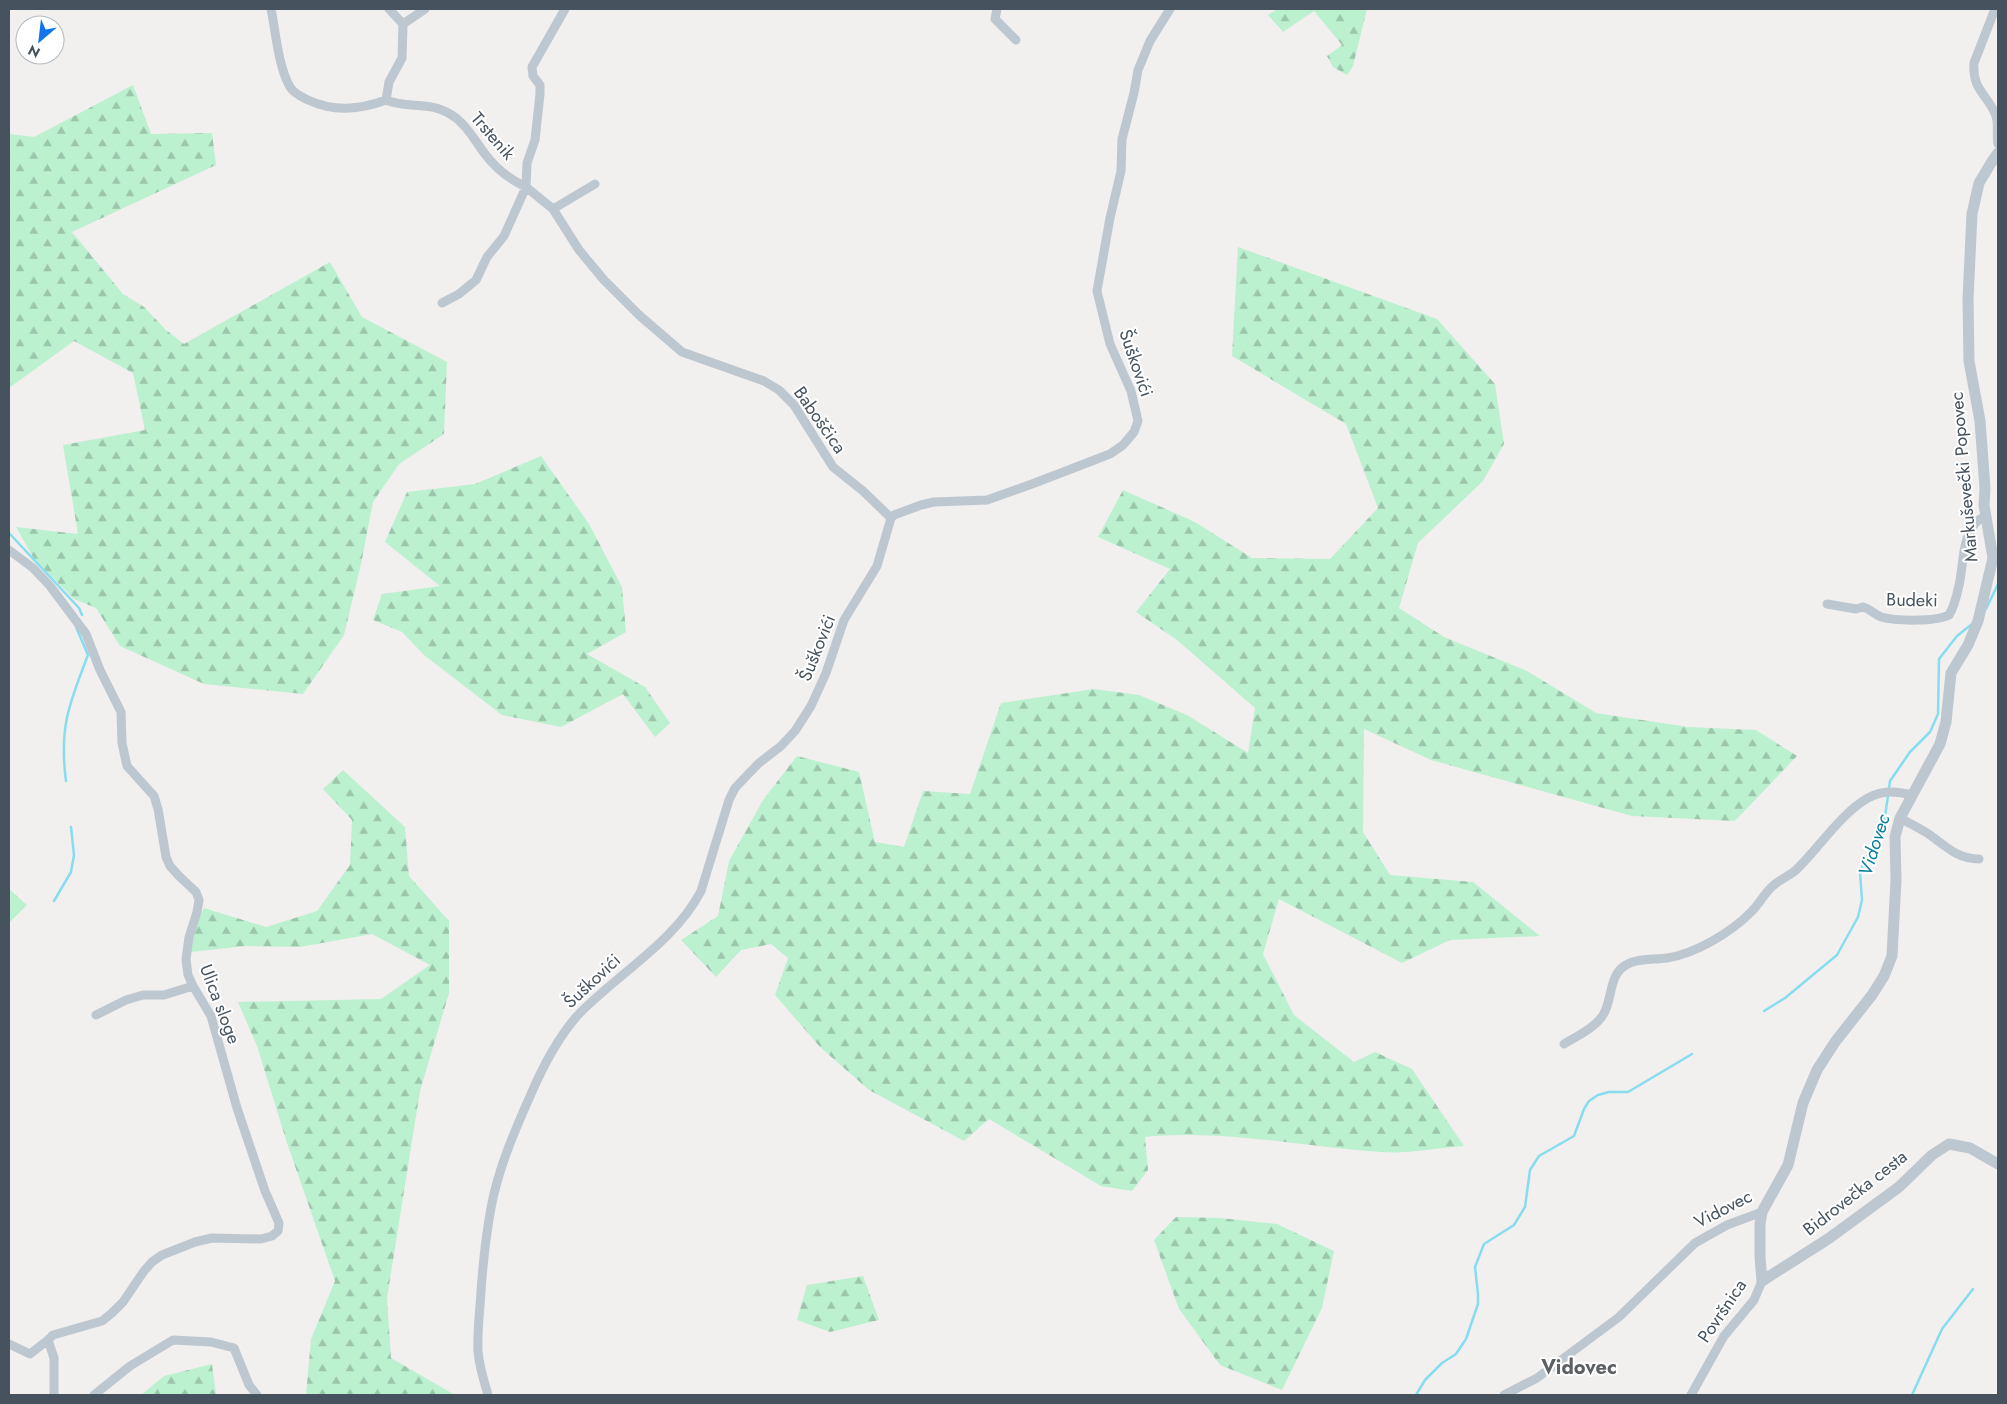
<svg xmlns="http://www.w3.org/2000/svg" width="2007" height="1404" font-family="Jost,sans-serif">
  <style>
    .forest { fill: url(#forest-firs) }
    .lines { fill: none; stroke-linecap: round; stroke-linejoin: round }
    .stream { stroke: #87ddf0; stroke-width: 2.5 }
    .minor { stroke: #bcc7cf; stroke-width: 9 }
    .tertiary { stroke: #bcc7cf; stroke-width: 11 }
    .labels { text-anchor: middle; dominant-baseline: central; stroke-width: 4; stroke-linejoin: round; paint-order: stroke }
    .street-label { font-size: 18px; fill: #46535e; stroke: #fff }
    .water-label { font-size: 19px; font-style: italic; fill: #077f9a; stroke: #fff }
    .quarter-label { font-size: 20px; font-weight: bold; fill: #5c6065; stroke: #fff }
  </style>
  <defs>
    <pattern id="forest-firs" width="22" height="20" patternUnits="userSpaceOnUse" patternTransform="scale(1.25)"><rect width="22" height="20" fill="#bcf1cf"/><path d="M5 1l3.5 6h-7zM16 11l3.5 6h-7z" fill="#9bc6ab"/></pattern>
  </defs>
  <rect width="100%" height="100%" fill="#f2efef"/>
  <path class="forest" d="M1277 9H1367L1353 66 1347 75 1333 67 1327 56 1342 45 1314 11 1283 32 1268 15Z
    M133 85 151 134 212 133 216 165 72 232 123 294 144 307 166 330 184 344 330 262 362 317 447 362 444 434 399 464 373 502 361 564 344 635 303 694 204 684 120 646 96 608 74 599 34 559 16 527 78 534 63 445 145 430 133 373 74 341 9 388V134L34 137Z
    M1238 247 1437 319 1495 384 1504 444 1483 481 1418 543 1399 608 1444 637 1527 671 1596 713 1688 727 1756 730 1797 756 1735 821 1632 816 1431 760 1364 729 1363 832 1390 875 1473 882 1540 936 1450 940 1402 963 1279 899 1263 954 1294 1015 1354 1062 1375 1052 1412 1069 1464 1146C1438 1148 1407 1154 1381 1152 1303 1147 1224 1129 1145 1137L1148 1170 1132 1191 1101 1186 989 1119 964 1141 869 1090 820 1047 775 995 788 958 771 944 741 950 716 977 681 940 718 916 729 861 763 800 797 756 859 772 875 842 904 847 923 791 970 794 1001 703 1094 689 1139 695 1187 715 1248 753 1255 708 1177 640 1136 612 1170 569 1098 537 1123 490 1195 522 1252 558 1330 559 1378 508 1346 424 1232 356Z
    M541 456 589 524 622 587 626 632 587 654 645 687 670 723 655 737 623 694 561 727 502 715 424 655 402 632 373 620 382 594 440 586 385 542 407 492 475 484Z
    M343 770 405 827 409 876 449 921V993L420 1091 387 1298 391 1358 455 1395H306L311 1339 335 1281 287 1143 257 1046 238 1002 381 999 430 965 372 934 300 947 245 946 183 953 204 908 266 927 317 911 350 865 352 820 323 789Z
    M9 889 27 905 9 923Z
    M1176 1217 1220 1218 1277 1224 1334 1251 1322 1308 1282 1390 1220 1365 1179 1309 1154 1240Z
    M863 1276 879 1320 830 1332 797 1320 807 1285Z
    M212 1364 216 1395H141L164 1376Z"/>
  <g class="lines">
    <path class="stream" d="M9 533 79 608 82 615
      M1986 609 1998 584
      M66 781C59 728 69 704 88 655L76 627
      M54 901 71 872 74 855 71 827
      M1764 1011 1785 998 1837 955 1858 917 1862 900 1860 873 1864 862 1883 831 1890 781 1910 752 1930 732 1938 714 1939 659 1957 636 1972 624
      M1416 1395 1425 1380 1442 1363 1456 1354 1466 1339 1478 1304V1294L1475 1267 1484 1244 1514 1225 1525 1207 1530 1170 1539 1156 1574 1136 1584 1109 1589 1101 1598 1095 1609 1092H1628L1692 1054
      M1912 1395 1942 1329 1973 1289"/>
    <path class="minor" d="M271 9C276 33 278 66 290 87 293 93 302 97 308 100 334 112 359 110 386 100
      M389 9 403 24 402 58 389 82 386 100C411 110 430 99 456 118 469 128 475 141 485 154 496 169 509 179 526 187L504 236 487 257 476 280 459 294 442 303
      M565 9 532 67 533 76 540 85V94L535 140 527 163 526 187 553 209 579 250 604 280 639 315 682 352 764 381 779 390 794 405 833 467 863 491 891 518
      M997 9 995 19 1016 40
      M1995 9 1974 63C1972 91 1988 94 1996 116 1999 125 1996 135 1998 144
      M403 24 425 9
      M553 209 595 184
      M9 550 33 568 50 586 86 634 100 670 121 712 122 743 127 766 154 796 158 809 166 857 170 866 179 876 196 892 199 900 197 912 189 937 186 959 188 975 193 986 211 1016 237 1108 265 1191 279 1223 278 1231 272 1236 261 1239 212 1238 195 1242 162 1255 152 1262 144 1271 123 1302 112 1313 102 1321 53 1335 48 1340 54 1358V1395
      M1827 604 1856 609 1863 607C1870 609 1874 614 1881 617 1896 621 1935 622 1949 615 1954 607 1957 595 1959 585 1964 565 1961 533 1980 519L1987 520
      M1900 818C1909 823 1919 828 1927 833 1945 845 1956 859 1979 859
      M96 1015 126 1000 143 995H164L193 986
      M1564 1044C1577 1036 1595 1028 1603 1015 1613 1000 1608 975 1626 965 1637 958 1654 960 1667 958 1695 954 1732 932 1752 911 1760 903 1765 892 1774 885 1781 879 1789 876 1796 870 1818 849 1841 813 1868 798 1883 790 1896 791 1912 795
      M9 1344 30 1354 48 1340
      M94 1395 130 1366 173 1340 211 1342 234 1348 249 1385 257 1395
      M488 1395C484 1381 479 1366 478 1351 477 1331 480 1311 481 1291 483 1263 486 1235 491 1208 498 1169 515 1130 531 1094 543 1066 557 1039 577 1016 617 974 674 943 701 891L729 800 735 788 759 763 781 746 795 731 811 706 826 673 844 620 877 566 891 518 894 515 921 505 934 502 987 500 1032 484 1110 454 1123 445 1134 432 1138 421 1131 391 1110 344 1097 291 1110 218 1121 171 1122 139 1134 93 1138 70 1150 41 1170 9
      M1504 1395 1537 1378 1619 1317 1695 1243 1727 1225 1762 1212
      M1691 1395 1724 1336 1754 1300 1762 1281"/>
    <path class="tertiary" d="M1998 153 1991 163 1979 183 1972 214 1968 299 1969 361 1980 421 1985 488 1984 505 1993 558 1978 621 1968 645 1951 673 1946 722 1940 744 1900 818 1895 837 1896 880 1892 956 1884 976 1872 995 1835 1042 1817 1070 1803 1103 1788 1165 1762 1212 1760 1224V1257L1762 1281 1828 1239 1899 1187 1932 1155 1949 1144 1970 1148 1998 1164"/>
  </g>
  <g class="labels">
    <g class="street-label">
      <text transform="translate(493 136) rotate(49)">Trstenik</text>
      <text transform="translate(1136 363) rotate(71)">Šuškovići</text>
      <text transform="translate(820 420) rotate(55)">Baboščica</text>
      <text transform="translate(1964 477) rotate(-95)">Markuševečki Popovec</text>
      <text transform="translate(1912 600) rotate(1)">Budeki</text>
      <text transform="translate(817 648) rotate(-68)">Šuškovići</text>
      <text transform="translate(592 981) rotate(-43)">Šuškovići</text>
      <text transform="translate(220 1004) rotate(69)">Ulica sloge</text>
      <text transform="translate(1855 1193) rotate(-38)">Bidrovečka cesta</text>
      <text transform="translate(1723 1209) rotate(-27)">Vidovec</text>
      <text transform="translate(1722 1311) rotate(-56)">Površnica</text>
    </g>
    <g class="water-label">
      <text transform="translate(1874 845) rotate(-72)">Vidovec</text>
    </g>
    <g class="quarter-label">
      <text x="1579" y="1367">Vidovec</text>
    </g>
  </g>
  <rect width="2007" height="1404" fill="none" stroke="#46535e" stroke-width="20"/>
  <g transform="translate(40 40) rotate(208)"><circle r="24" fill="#ffffff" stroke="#b5babf"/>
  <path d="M0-4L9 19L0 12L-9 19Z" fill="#1075eb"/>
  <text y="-8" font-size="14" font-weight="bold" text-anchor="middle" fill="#46535e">N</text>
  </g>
</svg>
